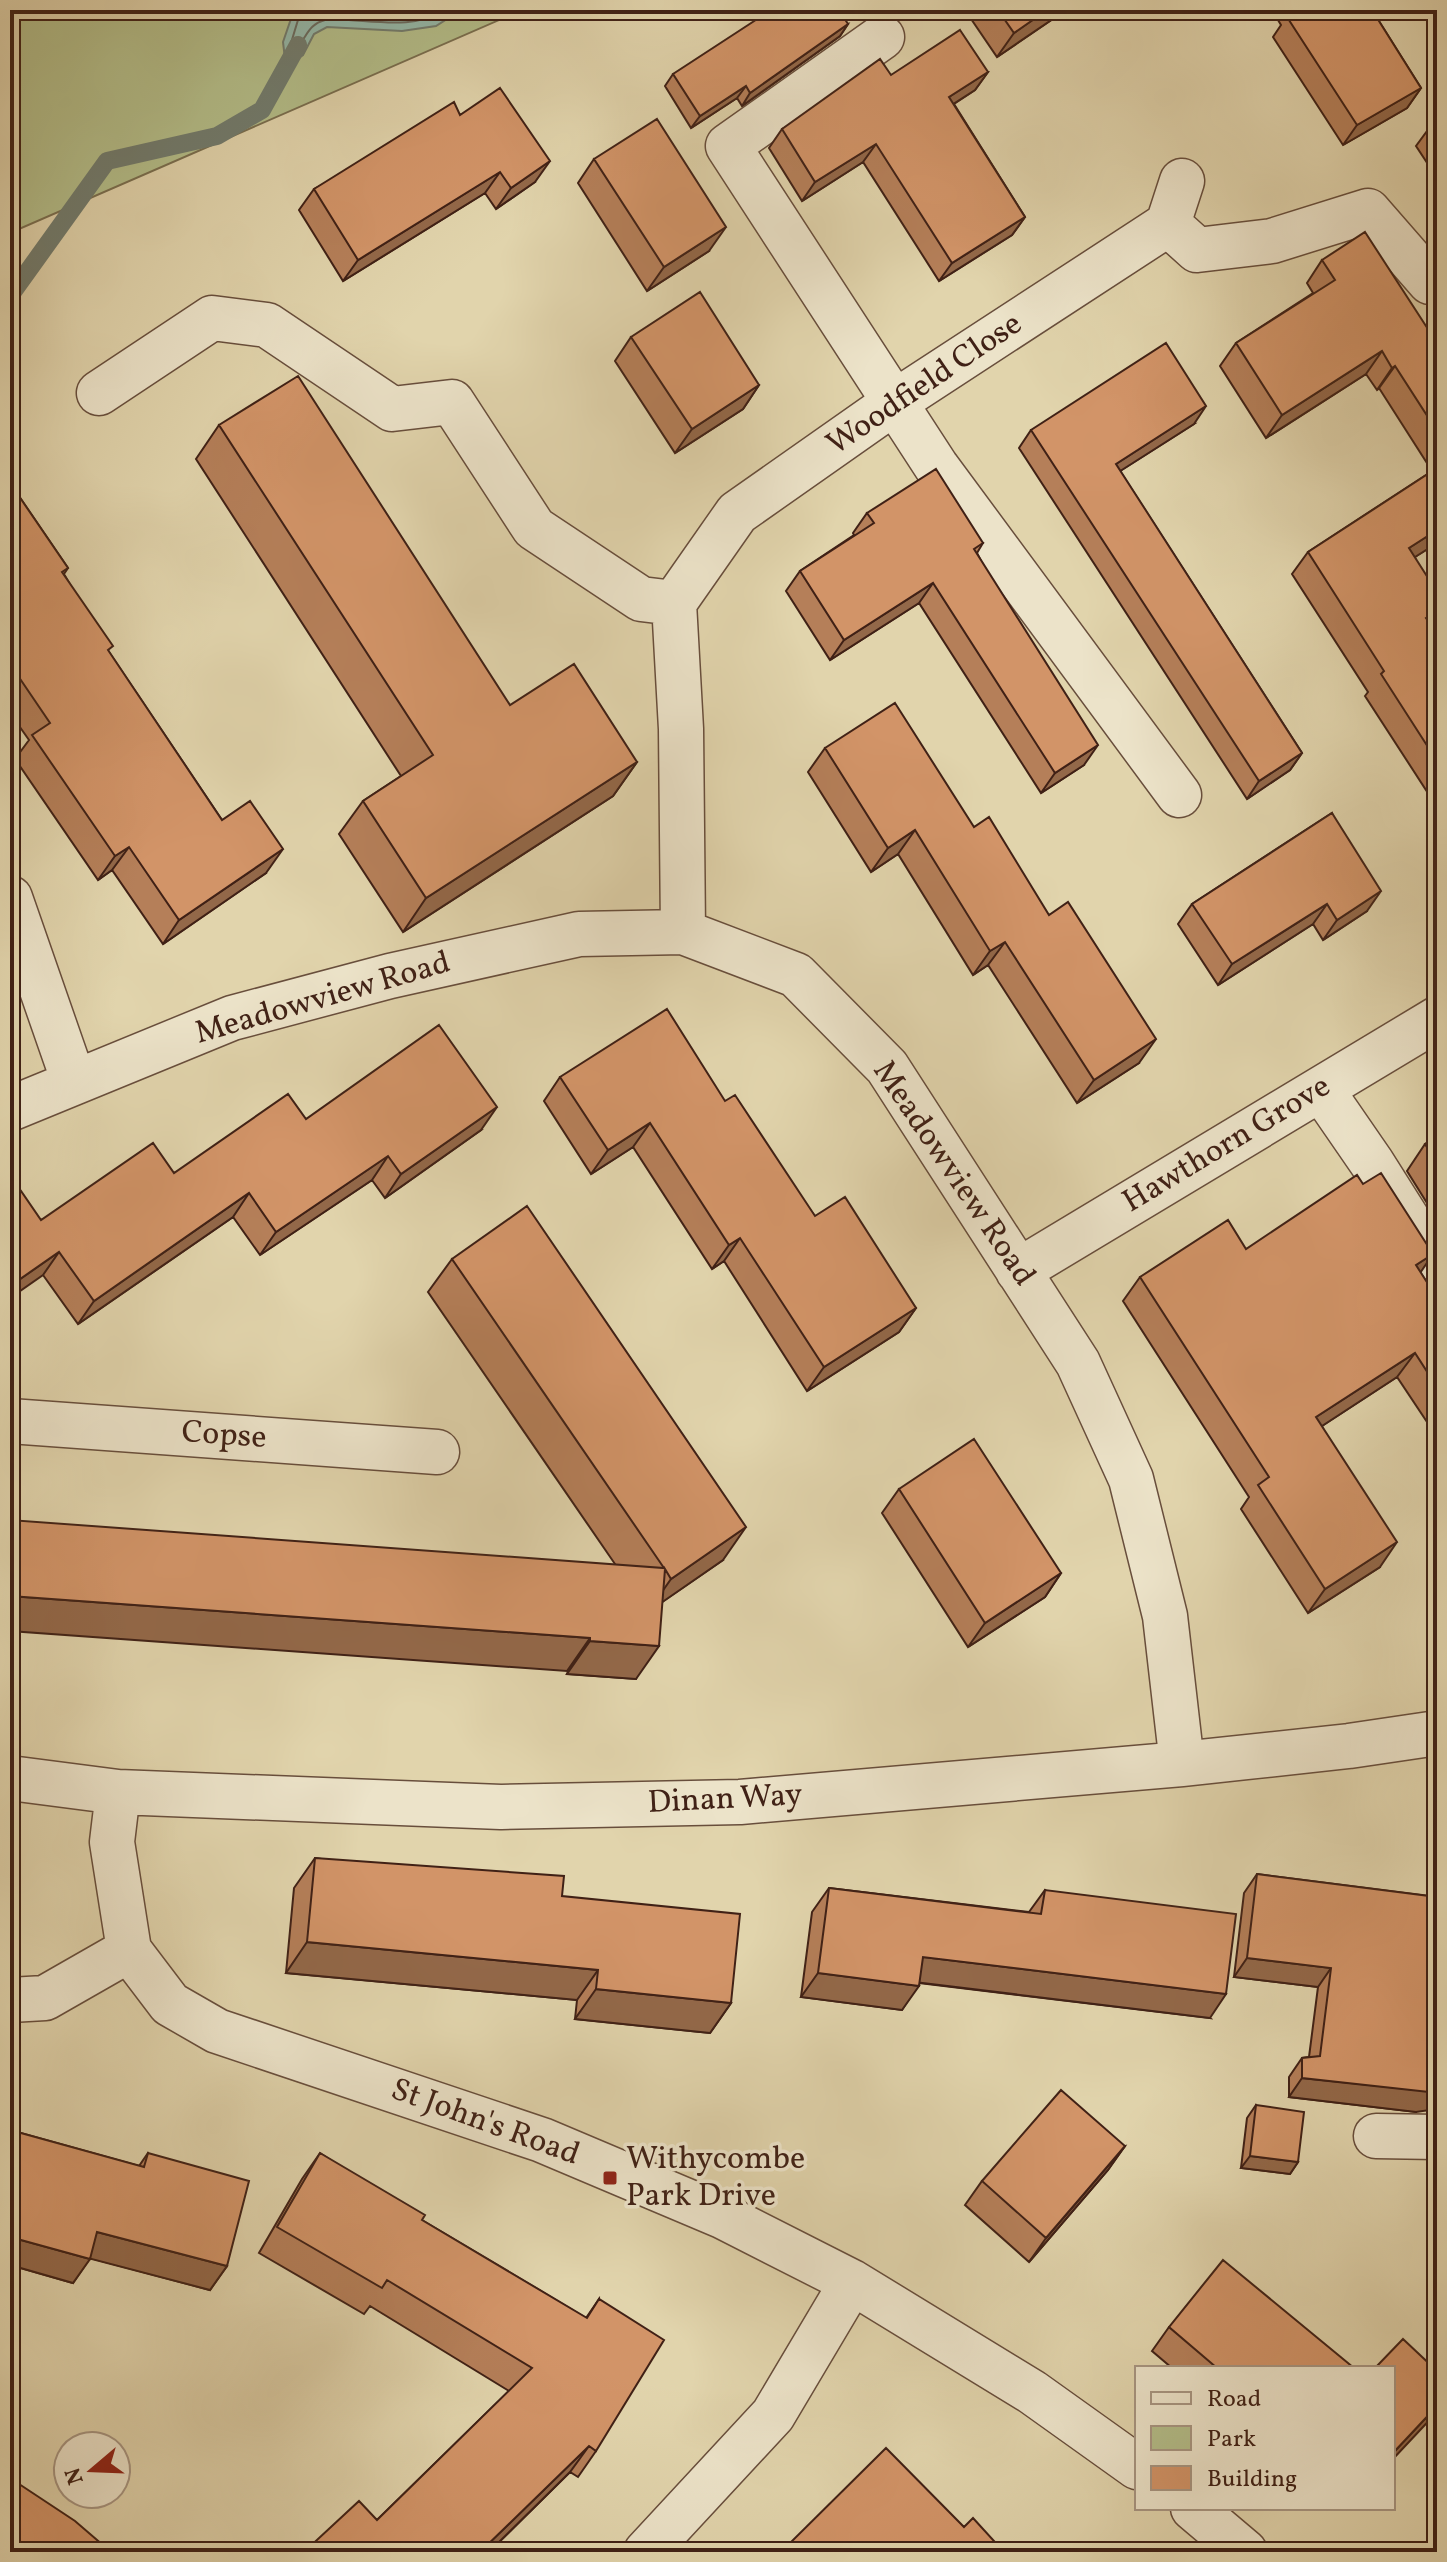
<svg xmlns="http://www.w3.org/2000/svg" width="1447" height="2562" font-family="Vollkorn,serif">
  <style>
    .green { fill: #b3bd89; stroke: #7a6f50; stroke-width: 2 }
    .water { fill: #94b8a9; stroke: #727c6e; stroke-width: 2 }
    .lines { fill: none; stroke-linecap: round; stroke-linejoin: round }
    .shore { stroke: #6a6c60; stroke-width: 2 }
    .stream { stroke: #727c6e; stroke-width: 18 }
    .minor-casing { stroke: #684e3c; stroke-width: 47 }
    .minor { stroke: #ece3c9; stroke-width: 44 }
    .wall { fill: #b57f59; stroke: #402116; stroke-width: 2 }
    .shaded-wall { fill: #936849; stroke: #402116; stroke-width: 2 }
    .building { fill: #d29468; stroke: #402116; stroke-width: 2 }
    .poi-dot { fill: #8f2418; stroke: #ece3c9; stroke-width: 3 }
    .labels { text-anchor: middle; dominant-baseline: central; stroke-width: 7; stroke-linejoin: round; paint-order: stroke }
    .street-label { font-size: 32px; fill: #402116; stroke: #ece3c9 }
    .poi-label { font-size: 32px; fill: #402116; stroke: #ece3c9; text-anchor: start }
  </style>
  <rect width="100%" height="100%" fill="#e1d4ac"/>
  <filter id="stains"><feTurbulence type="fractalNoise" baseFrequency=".0025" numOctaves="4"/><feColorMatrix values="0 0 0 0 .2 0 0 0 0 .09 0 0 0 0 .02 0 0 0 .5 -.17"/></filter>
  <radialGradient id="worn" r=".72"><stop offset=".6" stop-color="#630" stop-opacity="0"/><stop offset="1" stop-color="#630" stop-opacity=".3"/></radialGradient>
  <path class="green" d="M10 10H522L10 233Z"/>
  <path class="water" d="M294 10H461L436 26 402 31 327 27 314 34 303 55 286 67 283 42Z"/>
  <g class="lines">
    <path class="shore" d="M301 10 291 43 295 48C307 40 306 25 325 20 332 18 342 20 349 20 382 22 417 28 446 10
      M341 10 400 13 421 10"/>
    <path class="stream" d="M10 296 107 161 217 136 262 110 298 45"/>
    <g class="minor-casing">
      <path id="minor" d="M882 37 728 146 936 466 1179 795
        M1168 224 1197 250 1272 241 1368 211 1430 282
        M99 393 212 318 267 325 392 409 452 402 534 528 641 599 674 603
        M10 898 74 1082
        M683 932 681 729 674 603 737 513 895 402 1168 224 1182 181
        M1321 1089 1372 1163 1437 1266
        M10 1109 232 1018 390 976 579 934 683 932 796 975 887 1067 1078 1363 1131 1479 1165 1616 1182 1764
        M1018 1271 1437 1019
        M10 1421 437 1452
        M10 1778 118 1792 501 1807 740 1802 1182 1764 1349 1746 1437 1733
        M118 1792 112 1842 129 1950 170 2004 217 2031 542 2140 722 2216 852 2282 1032 2392 1137 2467
        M10 2000 45 1998 129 1950
        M1376 2136 1437 2137
        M1193 2508 1245 2552
        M646 2552 773 2415 852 2282"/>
    </g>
    <use href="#minor" class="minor"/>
  </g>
  <path class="wall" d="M965 10H1066L997 57Z
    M1272 10H1372L1421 88 1407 108 1343 145 1273 37 1281 25Z
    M848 24 840 36 742 106 737 98 691 128 665 86 673 74Z
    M988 72 975 90 954 104 1025 217 1012 235 939 281 863 162 802 201 769 148 782 129 891 75Z
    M460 115 535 182 496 209 485 193 343 281 299 210 314 189Z
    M1437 122V178L1416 146 1430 127Z
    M594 159 709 251 647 291 578 183Z
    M1322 260 1437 343V543L1415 557 1431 626 1437 634V807L1365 696 1368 692 1292 574 1308 552 1432 471 1379 388 1377 390 1366 374 1266 438 1220 366 1236 343 1313 293 1307 283Z
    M631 337 759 385 743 409 675 453 615 361Z
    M1194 424 1120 471 1302 753 1290 770 1247 799 1019 448 1031 430Z
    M219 425 510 705 637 762 613 796 403 932 339 834 363 801 401 776 196 459Z
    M10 483 68 568 64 574 109 652 222 820 266 873 163 944 112 870 98 880 15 759 29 740 10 713Z
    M867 513 983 543 977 553 1084 765 1041 793 919 603 830 660 786 591 800 571 854 535 853 533Z
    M825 748 974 827 1139 1063 1077 1103 988 965 973 975 898 854 871 872 808 772Z
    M1332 813 1367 911 1323 940 1313 924 1218 985 1178 924 1192 904Z
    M560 1077 725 1101 815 1216 916 1308 899 1332 807 1391 724 1261 712 1269 633 1147 591 1174 544 1101Z
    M306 1119 481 1130 385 1198 372 1180 260 1255 233 1217 78 1324 43 1275 41 1220 174 1173Z
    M1437 1137V1219L1407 1171 1425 1144Z
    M1246 1249 1420 1272 1437 1298V1437L1397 1377 1322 1426 1380 1567 1308 1613 1241 1509 1249 1497 1123 1301 1140 1277Z
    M452 1259 723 1560 662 1602 636 1679 567 1674 615 1564 428 1292Z
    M899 1489 1061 1573 1045 1597 968 1647 882 1513Z
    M315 1858 562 1896 731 2003 710 2033 575 2019 577 2000 286 1973 294 1888Z
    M1257 1874 1437 1897 1416 2112 1289 2097V2077L1302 2058 1309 2057 1318 1987 1234 1977 1244 1893Z
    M829 1888 1029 1912 1045 1890 1210 2018 919 1983 902 2010 801 1997 812 1912Z
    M1256 2105 1298 2162 1290 2174 1241 2168 1247 2118Z
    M10 2130 139 2166 148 2153 227 2266 210 2290 90 2258 73 2283 10 2265Z
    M1125 2146 1108 2170 1029 2262 965 2205 982 2181Z
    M320 2153 422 2220 586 2318 599 2299 596 2451 578 2477 570 2472 489 2552H304L377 2520 509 2391 370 2306 364 2314 259 2253 302 2179Z
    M1169 2327 1354 2368H1172L1152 2351Z"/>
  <path class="shaded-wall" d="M1047 10H1066L997 57 1014 33Z
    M848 24 840 36 742 106 750 93Z
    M988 72 975 90 936 115 949 97Z
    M746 86 737 98 691 128 700 116Z
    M1421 88 1407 108 1343 145 1357 125Z
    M876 144 863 162 802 201 815 182Z
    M550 161 535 182 496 209 511 188Z
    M500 172 485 193 343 281 358 260Z
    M1025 217 1012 235 939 281 952 263Z
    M726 227 709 251 647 291 664 267Z
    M1382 351 1366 374 1266 438 1282 415Z
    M1395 366 1379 388 1377 390 1392 368Z
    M759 385 743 409 675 453 692 429Z
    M1206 406 1194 424 1103 482 1116 464Z
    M1437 530V543L1393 571 1409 548Z
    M933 583 919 603 830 660 844 640Z
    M1437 611V618L1430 628 1426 618Z
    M1098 745 1084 765 1041 793 1055 773Z
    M1302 753 1290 770 1247 799 1259 781Z
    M637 762 613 796 403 932 426 898Z
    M915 830 898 854 871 872 888 848Z
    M129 847 112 870 98 880 115 856Z
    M283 849 266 873 163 944 179 920Z
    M1381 891 1367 911 1323 940 1337 920Z
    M1327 904 1313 924 1218 985 1232 964Z
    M1005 942 988 965 973 975 990 951Z
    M1156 1039 1139 1063 1077 1103 1094 1080Z
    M497 1107 481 1130 385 1198 401 1174Z
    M650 1123 633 1147 591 1174 608 1150Z
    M388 1156 372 1180 260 1255 276 1232Z
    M249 1193 233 1217 78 1324 94 1301Z
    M740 1238 724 1261 712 1269 729 1245Z
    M59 1252 43 1275 10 1298V1286Z
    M1433 1254 1416 1279V1265Z
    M916 1308 899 1332 807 1391 824 1367Z
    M1415 1353 1397 1377 1299 1441 1316 1417Z
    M746 1527 723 1560 648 1612 671 1579Z
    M1397 1542 1380 1567 1308 1613 1325 1589Z
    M1061 1573 1045 1597 968 1647 985 1623Z
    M10 1596 590 1638 567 1671 10 1631Z
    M590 1641 659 1646 636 1679 567 1674Z
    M307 1942 598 1970 577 2000 286 1973Z
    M923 1957 1226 1994 1210 2018 906 1981Z
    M1247 1958 1331 1968 1318 1987 1234 1977Z
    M818 1973 919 1986 902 2010 801 1997Z
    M596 1989 731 2003 710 2033 575 2019Z
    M1302 2078 1437 2092V2109L1416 2112 1289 2097Z
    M1125 2146 1108 2170 1029 2262 1046 2238Z
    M1250 2156 1298 2162 1290 2174 1241 2168Z
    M97 2232 227 2266 210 2290 80 2256Z
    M10 2237 90 2259 73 2283 10 2265Z
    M1437 2406V2412L1393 2459V2453Z
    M589 2446 570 2472 489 2552H480Z"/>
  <path class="building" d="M771 10H839L848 24 750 93 746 86 700 116 673 74Z
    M998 10H1047L1014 33Z
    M1297 10H1372L1421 88 1357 125 1287 17Z
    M960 30 988 72 949 97 1025 217 952 263 876 144 815 182 782 129 880 59 891 75Z
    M500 88 550 161 511 188 500 172 358 260 314 189 454 102 460 115Z
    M657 119 726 227 664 267 594 159Z
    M1437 122V139L1430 127Z
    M1365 232 1437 343V431L1395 366 1392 368 1382 351 1282 415 1236 343 1335 280 1322 260Z
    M700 292 759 385 692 429 631 337Z
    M1166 343 1206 406 1116 464 1302 753 1259 781 1031 430Z
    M298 376 510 705 574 664 637 762 426 898 363 801 433 755 219 425Z
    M1437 468V530L1409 548 1437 592V611L1426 618 1437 634V761L1381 674 1384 671 1308 552Z
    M936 469 983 543 974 549 1098 745 1055 773 933 583 844 640 800 571 874 523 867 513Z
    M10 483 68 568 62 572 113 646 108 650 222 820 250 801 283 849 179 920 129 847 115 856 32 735 50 723 10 664Z
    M895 703 974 827 989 817 1049 915 1068 902 1156 1039 1094 1080 1005 942 990 951 915 830 888 848 825 748Z
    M1332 813 1381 891 1337 920 1327 904 1232 964 1192 904Z
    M667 1009 725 1101 735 1095 815 1216 845 1197 916 1308 824 1367 740 1238 729 1245 650 1123 608 1150 560 1077Z
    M439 1025 497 1107 401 1174 388 1156 276 1232 249 1193 94 1301 59 1252 10 1286V1199L21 1191 41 1220 153 1143 174 1173 288 1094 306 1119Z
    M1437 1137V1163L1425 1144Z
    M1381 1173 1433 1254 1416 1265 1437 1298V1387L1415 1353 1316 1417 1397 1542 1325 1589 1258 1485 1269 1477 1140 1277 1228 1220 1246 1249 1357 1175 1363 1184Z
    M527 1206 746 1527 671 1579 665 1569 659 1646 590 1641V1638L10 1596V1520L664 1568 452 1259Z
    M974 1439 1061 1573 985 1623 899 1489Z
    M315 1858 564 1876 562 1896 740 1914 731 2003 596 1989 598 1970 307 1942Z
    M1257 1874 1437 1897V1967L1428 2043 1437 2042V2092H1429L1302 2078V2058L1320 2056 1331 1968 1247 1958Z
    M829 1888 1041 1914 1045 1890 1236 1914 1226 1994 923 1957 919 1986 818 1973Z
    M1061 2090 1125 2146 1046 2238 982 2181Z
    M1256 2105 1304 2112 1298 2162 1250 2156Z
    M10 2130 144 2167 148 2153 249 2181 227 2266 97 2232 90 2259 10 2237Z
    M320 2153 425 2215 422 2220 587 2318 599 2299 664 2340 596 2451 589 2446 480 2552H304L359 2501 377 2520 532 2368 387 2280 382 2288 277 2227Z
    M1223 2260 1354 2368H1217L1169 2327Z
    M1403 2339 1437 2371V2406L1393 2453V2368H1375Z
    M886 2448 964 2527 973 2518 1004 2552H785L783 2550Z
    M10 2478 75 2521 111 2552H10Z"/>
  <rect class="poi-dot" x="602" y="2170" width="16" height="16" rx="4"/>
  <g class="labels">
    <g class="street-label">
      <text transform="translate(925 385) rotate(-34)">Woodfield Close</text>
      <text transform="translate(323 999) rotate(-16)">Meadowview Road</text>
      <text transform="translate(1227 1145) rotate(-31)">Hawthorn Grove</text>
      <text transform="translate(953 1174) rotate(56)">Meadowview Road</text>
      <text transform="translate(224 1436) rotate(4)">Copse</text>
      <text transform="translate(725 1800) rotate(-3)">Dinan Way</text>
      <text transform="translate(485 2123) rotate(20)">St John's Road</text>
    </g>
    <g class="poi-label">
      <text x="626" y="2160">Withycombe<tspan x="626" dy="37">Park Drive</tspan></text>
    </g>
  </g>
  <rect width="1447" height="2562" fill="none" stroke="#e1d4ac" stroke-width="40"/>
  <rect x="12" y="12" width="1423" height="2538" fill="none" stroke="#402116" stroke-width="4"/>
  <rect x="20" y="20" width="1407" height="2522" fill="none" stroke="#402116" stroke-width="2"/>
  <rect x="1135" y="2366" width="260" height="144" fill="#ece3c9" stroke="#a79581" stroke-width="2"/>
  <rect x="1151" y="2392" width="40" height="12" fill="#ece3c9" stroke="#a79581" stroke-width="2"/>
  <text x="1207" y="2406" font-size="24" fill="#402116">Road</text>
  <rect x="1151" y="2426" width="40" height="24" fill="#b3bd89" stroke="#a79581" stroke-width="2"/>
  <text x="1207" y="2446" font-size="24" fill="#402116">Park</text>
  <rect x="1151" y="2466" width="40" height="24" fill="#d29468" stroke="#a79581" stroke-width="2"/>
  <text x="1207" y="2486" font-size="24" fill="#402116">Building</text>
  <g transform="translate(92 2470) rotate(251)"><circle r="38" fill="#ece3c9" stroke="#a79581" stroke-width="2"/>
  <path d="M0-6L14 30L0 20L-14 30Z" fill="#8f2418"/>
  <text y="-12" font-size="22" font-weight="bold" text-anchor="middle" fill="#402116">N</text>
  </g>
  <rect width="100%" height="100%" filter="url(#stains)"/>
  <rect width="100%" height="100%" fill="url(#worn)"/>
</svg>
